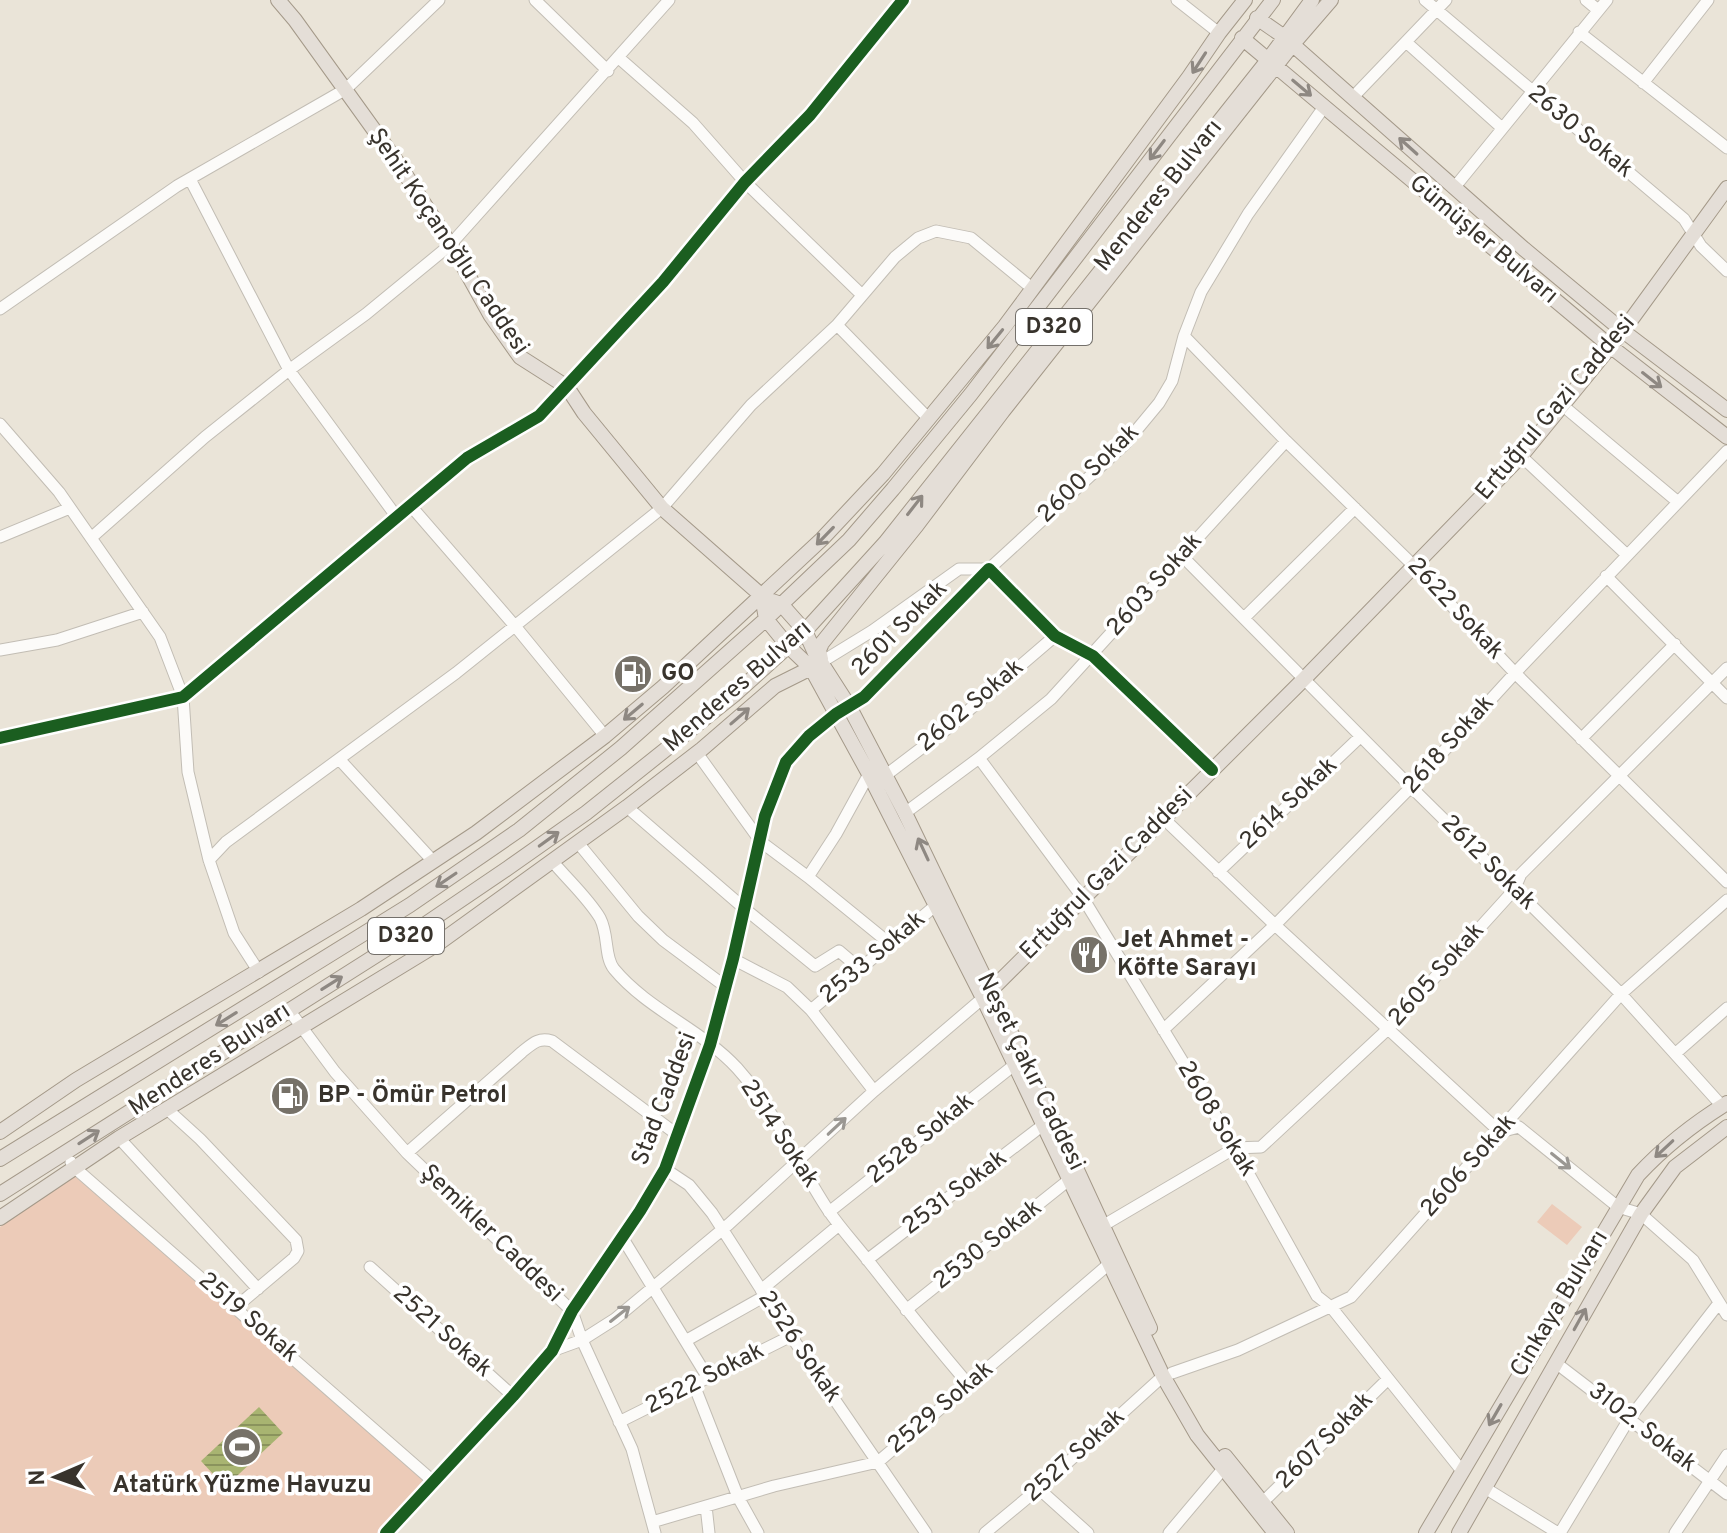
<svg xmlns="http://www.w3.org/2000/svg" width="1727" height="1533" font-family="Overpass,sans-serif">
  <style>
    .pitch { fill: #eccbb8 }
    .water { fill: url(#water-rules) }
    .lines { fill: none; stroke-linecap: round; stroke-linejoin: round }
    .minor-casing { stroke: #c2bdb4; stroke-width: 13 }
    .major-casing { stroke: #a49989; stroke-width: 16 }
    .minor { stroke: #fcfbf9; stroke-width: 11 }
    .major { stroke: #e4ded7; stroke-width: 14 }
    .cycleway-casing { stroke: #fff; stroke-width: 17 }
    .cycleway { stroke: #1b5e20; stroke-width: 12 }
    .oneway { stroke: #8e8882 }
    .oneway2 { stroke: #9a9792 }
    .labels { text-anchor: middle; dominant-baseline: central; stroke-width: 7; stroke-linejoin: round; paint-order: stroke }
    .shield { fill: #fff; stroke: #74706b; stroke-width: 2 }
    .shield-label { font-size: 22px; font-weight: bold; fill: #38332c }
    .street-label { font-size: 24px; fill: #38332c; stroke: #fff }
    .poi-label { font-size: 24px; font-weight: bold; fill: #38332c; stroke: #fff; text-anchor: start }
  </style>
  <defs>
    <pattern id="water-rules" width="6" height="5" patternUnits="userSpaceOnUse" patternTransform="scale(2)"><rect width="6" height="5" fill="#a8b471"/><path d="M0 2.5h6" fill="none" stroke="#8a935d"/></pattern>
  </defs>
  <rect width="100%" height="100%" fill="#eae4d8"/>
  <path class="pitch" d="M75 1168 434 1482 384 1533H0V1227Z
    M1552 1204 1582 1227 1567 1245 1537 1222Z"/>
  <path class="water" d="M259 1407 283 1433 225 1487 201 1461Z"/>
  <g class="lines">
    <g class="minor-casing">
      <path id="minor" d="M535 0 608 71
        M1177 0 1219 33
        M1425 0 1684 219 1701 246 1727 271
        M1586 0 1598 10
        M1579 32 1727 148
        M1406 42 1502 128
        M619 58 693 123 745 182 861 294
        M1643 83 1708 0
        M1353 97 1446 0
        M190 179 289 370 396 516
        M1454 188 1607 0
        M0 309 177 186 346 89 439 0
        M837 325 895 257 918 238 936 231 971 238 1033 289
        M1184 336 1286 441 1415 567 1515 673 1727 882
        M1562 405 1678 502
        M0 424 59 492 160 637 183 697 188 772 209 860 234 933 259 972
        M1521 456 1627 555
        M410 505 515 626 605 736
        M0 537 70 508
        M91 538 205 437 289 370 366 314 450 245 669 0
        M1182 556 1411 787 1621 994 1722 1106
        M1606 576 1727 698
        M1244 618 1355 508
        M0 650 57 640 143 612
        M815 666 872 631 959 569H989L1125 444 1159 403 1172 381 1184 336 1201 292 1248 214 1324 107
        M0 738 183 697 467 458 539 416 663 282 745 182 810 115 903 0
        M1581 739 1675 644
        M697 753 761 842 808 877 889 943
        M979 758 1083 898 1222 1126 1317 1296 1331 1307 1462 1471
        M339 759 432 860
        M886 775 948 728 1055 636
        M627 807 745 909 815 966 839 951 859 968
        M905 813 979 758 1051 699 1286 441
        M1163 818 1275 925 1500 1132 1519 1127 1618 1207 1641 1214 1693 1260 1727 1315
        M579 844 638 916 663 940 726 987
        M209 860 226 842 456 673 662 508 751 405 837 325 929 419
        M553 862C568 880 588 898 600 918 609 935 604 957 614 969 648 1010 701 1029 737 1068 775 1110 797 1163 828 1210 841 1229 856 1245 870 1263 902 1304 935 1345 969 1385
        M1218 872 1360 737
        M808 877 836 834 869 774
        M733 959 787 987 811 1010 874 1091
        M289 1010 335 1072 407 1153 572 1311 582 1340 632 1449 655 1533
        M811 1010 935 906
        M1163 1030 1275 925 1411 787 1515 673 1727 451
        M1676 1053 1727 1008
        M167 1109 200 1139 296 1240 298 1251 294 1258 236 1307
        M119 1138 258 1289
        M407 1153 522 1052C532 1044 538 1037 552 1041L679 1136
        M71 1162 75 1168 434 1482
        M665 1169 689 1185 712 1213 791 1336 926 1533
        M829 1212 1013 1066
        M1104 1225 1235 1148 1261 1147 1389 1028 1514 890 1521 874 1727 668
        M622 1237 708 1378
        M867 1260 1043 1125
        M370 1267 513 1396
        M761 1290 839 1225
        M906 1310 1070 1179
        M687 1340 765 1296
        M552 1351 582 1340 615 1319 729 1224 874 1091 983 998
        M1556 1363 1727 1494
        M1172 1373 1238 1350 1351 1297 1621 994 1727 900
        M694 1385 738 1497 758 1533
        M619 1422 791 1336
        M1485 1488 1558 1533
        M1039 1489 1088 1533
        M1263 1502 1388 1379
        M706 1506 709 1533
        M652 1522 774 1486 878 1462 1109 1264
        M386 1533 513 1396 552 1351 572 1311 640 1211 665 1169 710 1045 733 959 765 816 786 762 809 736 836 714 864 697 989 569 1055 636 1093 656 1212 770
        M985 1533 1044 1484 1163 1376
        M1169 1533 1223 1469
        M1560 1533 1629 1419 1719 1303
        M1675 1533 1727 1455"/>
    </g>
    <g class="major-casing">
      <path id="major" d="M278 0 295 20 400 166 457 255 491 316 520 357 567 387 584 413 662 508 762 596 766 619 788 646 811 668 869 774 983 998 1163 1376 1197 1435 1275 1533
        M1257 18 1283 36 1524 249 1623 331 1727 410
        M1242 38 1610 346 1727 437
        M772 601 781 604 805 631 815 653 849 706 905 813 1071 1157 1150 1328
        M821 659 819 650 822 643 917 525 1003 411 1293 44 1331 0
        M983 998 1304 679 1521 456 1623 331 1727 188
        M0 1132 76 1080 361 909 476 833 605 736 663 687 822 539 883 474 1005 326 1189 77 1219 33 1245 0
        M0 1159 410 905 519 830 621 748 766 619 849 540 893 489 971 394 1273 0
        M0 1194 424 925 508 868 586 813 734 695 805 631 885 543 1268 60 1312 0
        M0 1218 119 1138 436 945 627 807 702 749 775 686 811 668
        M1225 1456 1287 1533
        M1426 1533 1638 1175C1665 1146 1693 1124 1727 1103
        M1459 1533 1641 1214 1675 1167 1727 1127"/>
    </g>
    <use href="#minor" class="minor"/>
    <use href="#major" class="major"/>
    <g class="cycleway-casing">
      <path id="cycleway" d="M0 738 183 697 467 458 539 416 663 282 745 182 810 115 903 0
        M386 1533 513 1396 552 1351 572 1311 640 1211 665 1169 710 1045 733 959 765 816 786 762 809 736 836 714 864 697 989 569 1055 636 1093 656 1212 770"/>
    </g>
    <use href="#cycleway" class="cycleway"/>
  </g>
  <defs><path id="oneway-shaft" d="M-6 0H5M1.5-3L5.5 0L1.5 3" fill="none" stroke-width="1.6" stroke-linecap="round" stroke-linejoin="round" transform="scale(2)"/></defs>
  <g class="oneway">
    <use href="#oneway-shaft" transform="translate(1199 63) rotate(123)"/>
    <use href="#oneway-shaft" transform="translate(1302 88) rotate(40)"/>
    <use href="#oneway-shaft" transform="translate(1408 146) rotate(-138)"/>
    <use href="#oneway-shaft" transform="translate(1157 150) rotate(127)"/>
    <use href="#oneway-shaft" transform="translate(995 339) rotate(129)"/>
    <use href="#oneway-shaft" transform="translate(1652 380) rotate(38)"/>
    <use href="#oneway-shaft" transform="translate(915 505) rotate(-52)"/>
    <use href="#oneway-shaft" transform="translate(825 536) rotate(134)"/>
    <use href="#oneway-shaft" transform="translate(633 712) rotate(140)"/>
    <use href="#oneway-shaft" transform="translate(740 716) rotate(-41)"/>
    <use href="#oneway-shaft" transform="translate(549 839) rotate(-36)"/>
    <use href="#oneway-shaft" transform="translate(923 849) rotate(-115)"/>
    <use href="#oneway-shaft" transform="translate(446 880) rotate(146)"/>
    <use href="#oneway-shaft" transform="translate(332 983) rotate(-32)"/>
    <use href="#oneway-shaft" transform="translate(226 1019) rotate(148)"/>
    <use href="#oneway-shaft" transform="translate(89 1137) rotate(-33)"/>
    <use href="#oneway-shaft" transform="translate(1664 1149) rotate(137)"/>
    <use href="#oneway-shaft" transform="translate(1580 1319) rotate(-61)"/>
    <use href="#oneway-shaft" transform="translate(1495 1415) rotate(120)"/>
  </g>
  <g class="oneway2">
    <use href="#oneway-shaft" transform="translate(837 1126) rotate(-43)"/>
    <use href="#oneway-shaft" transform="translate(1561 1161) rotate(39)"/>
    <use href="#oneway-shaft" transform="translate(620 1314) rotate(-38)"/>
  </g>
  <defs>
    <g id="fuel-disc" transform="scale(2)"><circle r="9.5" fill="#767168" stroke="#fff"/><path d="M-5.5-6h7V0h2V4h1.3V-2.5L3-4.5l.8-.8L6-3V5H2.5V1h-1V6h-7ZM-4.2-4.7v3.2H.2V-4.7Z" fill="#fff"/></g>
    <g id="restaurant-disc" transform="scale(2)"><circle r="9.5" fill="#767168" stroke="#fff"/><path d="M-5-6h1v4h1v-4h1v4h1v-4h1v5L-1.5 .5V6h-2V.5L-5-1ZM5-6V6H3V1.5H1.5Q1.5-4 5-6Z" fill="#fff"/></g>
    <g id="stadium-disc" transform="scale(2)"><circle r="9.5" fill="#767168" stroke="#fff"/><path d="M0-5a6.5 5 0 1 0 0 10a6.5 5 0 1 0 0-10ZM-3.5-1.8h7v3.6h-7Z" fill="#fff"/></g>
  </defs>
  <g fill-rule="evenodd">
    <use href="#fuel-disc" x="633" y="674"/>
    <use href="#restaurant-disc" x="1089" y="955"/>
    <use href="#fuel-disc" x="290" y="1096"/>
    <use href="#stadium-disc" x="242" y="1447"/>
  </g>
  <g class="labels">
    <g class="shield">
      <rect x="1016" y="309" width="76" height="36" rx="6"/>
      <rect x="368" y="918" width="76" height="36" rx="6"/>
    </g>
    <g class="shield-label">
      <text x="1054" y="327">D320</text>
      <text x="406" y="936">D320</text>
    </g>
    <g class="street-label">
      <text transform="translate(1580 132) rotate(40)">2630 Sokak</text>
      <text transform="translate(1159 196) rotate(-51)">Menderes Bulvarı</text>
      <text transform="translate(1483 240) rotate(40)">Gümüşler Bulvarı</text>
      <text transform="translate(448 242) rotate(56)">Şehit Koçanoğlu Caddesi</text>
      <text transform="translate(1556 408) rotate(-50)">Ertuğrul Gazi Caddesi</text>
      <text transform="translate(1089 474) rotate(-44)">2600 Sokak</text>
      <text transform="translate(1155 585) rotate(-48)">2603 Sokak</text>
      <text transform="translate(1455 609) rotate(47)">2622 Sokak</text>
      <text transform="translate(900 629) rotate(-45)">2601 Sokak</text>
      <text transform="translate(738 687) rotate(-41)">Menderes Bulvarı</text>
      <text transform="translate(971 706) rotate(-40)">2602 Sokak</text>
      <text transform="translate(1449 745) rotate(-48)">2618 Sokak</text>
      <text transform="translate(1289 804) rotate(-43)">2614 Sokak</text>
      <text transform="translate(1488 863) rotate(45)">2612 Sokak</text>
      <text transform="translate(1107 874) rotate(-45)">Ertuğrul Gazi Caddesi</text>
      <text transform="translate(873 958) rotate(-40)">2533 Sokak</text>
      <text transform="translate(1437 975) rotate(-48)">2605 Sokak</text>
      <text transform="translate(210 1060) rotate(-33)">Menderes Bulvarı</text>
      <text transform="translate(1030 1072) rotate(64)">Neşet Çakır Caddesi</text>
      <text transform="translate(665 1099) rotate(-69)">Stad Caddesi</text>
      <text transform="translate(1216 1119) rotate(59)">2608 Sokak</text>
      <text transform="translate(779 1134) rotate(57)">2514 Sokak</text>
      <text transform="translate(921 1139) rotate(-39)">2528 Sokak</text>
      <text transform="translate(1469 1166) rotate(-48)">2606 Sokak</text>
      <text transform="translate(955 1193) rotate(-37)">2531 Sokak</text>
      <text transform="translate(491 1234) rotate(44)">Şemikler Caddesi</text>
      <text transform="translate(988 1245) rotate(-38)">2530 Sokak</text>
      <text transform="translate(1560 1304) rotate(-59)">Cinkaya Bulvarı</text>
      <text transform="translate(248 1318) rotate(41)">2519 Sokak</text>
      <text transform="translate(442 1332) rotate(42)">2521 Sokak</text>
      <text transform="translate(799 1347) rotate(56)">2526 Sokak</text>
      <text transform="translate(705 1379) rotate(-27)">2522 Sokak</text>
      <text transform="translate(941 1408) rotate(-40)">2529 Sokak</text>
      <text transform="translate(1642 1428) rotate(38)">3102. Sokak</text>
      <text transform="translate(1325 1441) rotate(-45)">2607 Sokak</text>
      <text transform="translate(1075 1456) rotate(-42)">2527 Sokak</text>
    </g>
    <g class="poi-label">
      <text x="661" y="674">GO</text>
      <text x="1117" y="941">Jet Ahmet -<tspan x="1117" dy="28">Köfte Sarayı</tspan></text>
      <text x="318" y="1096">BP - Ömür Petrol</text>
      <text x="242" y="1486" text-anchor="middle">Atatürk Yüzme Havuzu</text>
    </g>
  </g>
  <g transform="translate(56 1477) rotate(268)" stroke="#ffffff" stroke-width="6" paint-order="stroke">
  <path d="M0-6L14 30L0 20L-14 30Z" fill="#38332c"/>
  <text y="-12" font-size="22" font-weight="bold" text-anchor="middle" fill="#38332c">N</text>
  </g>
</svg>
